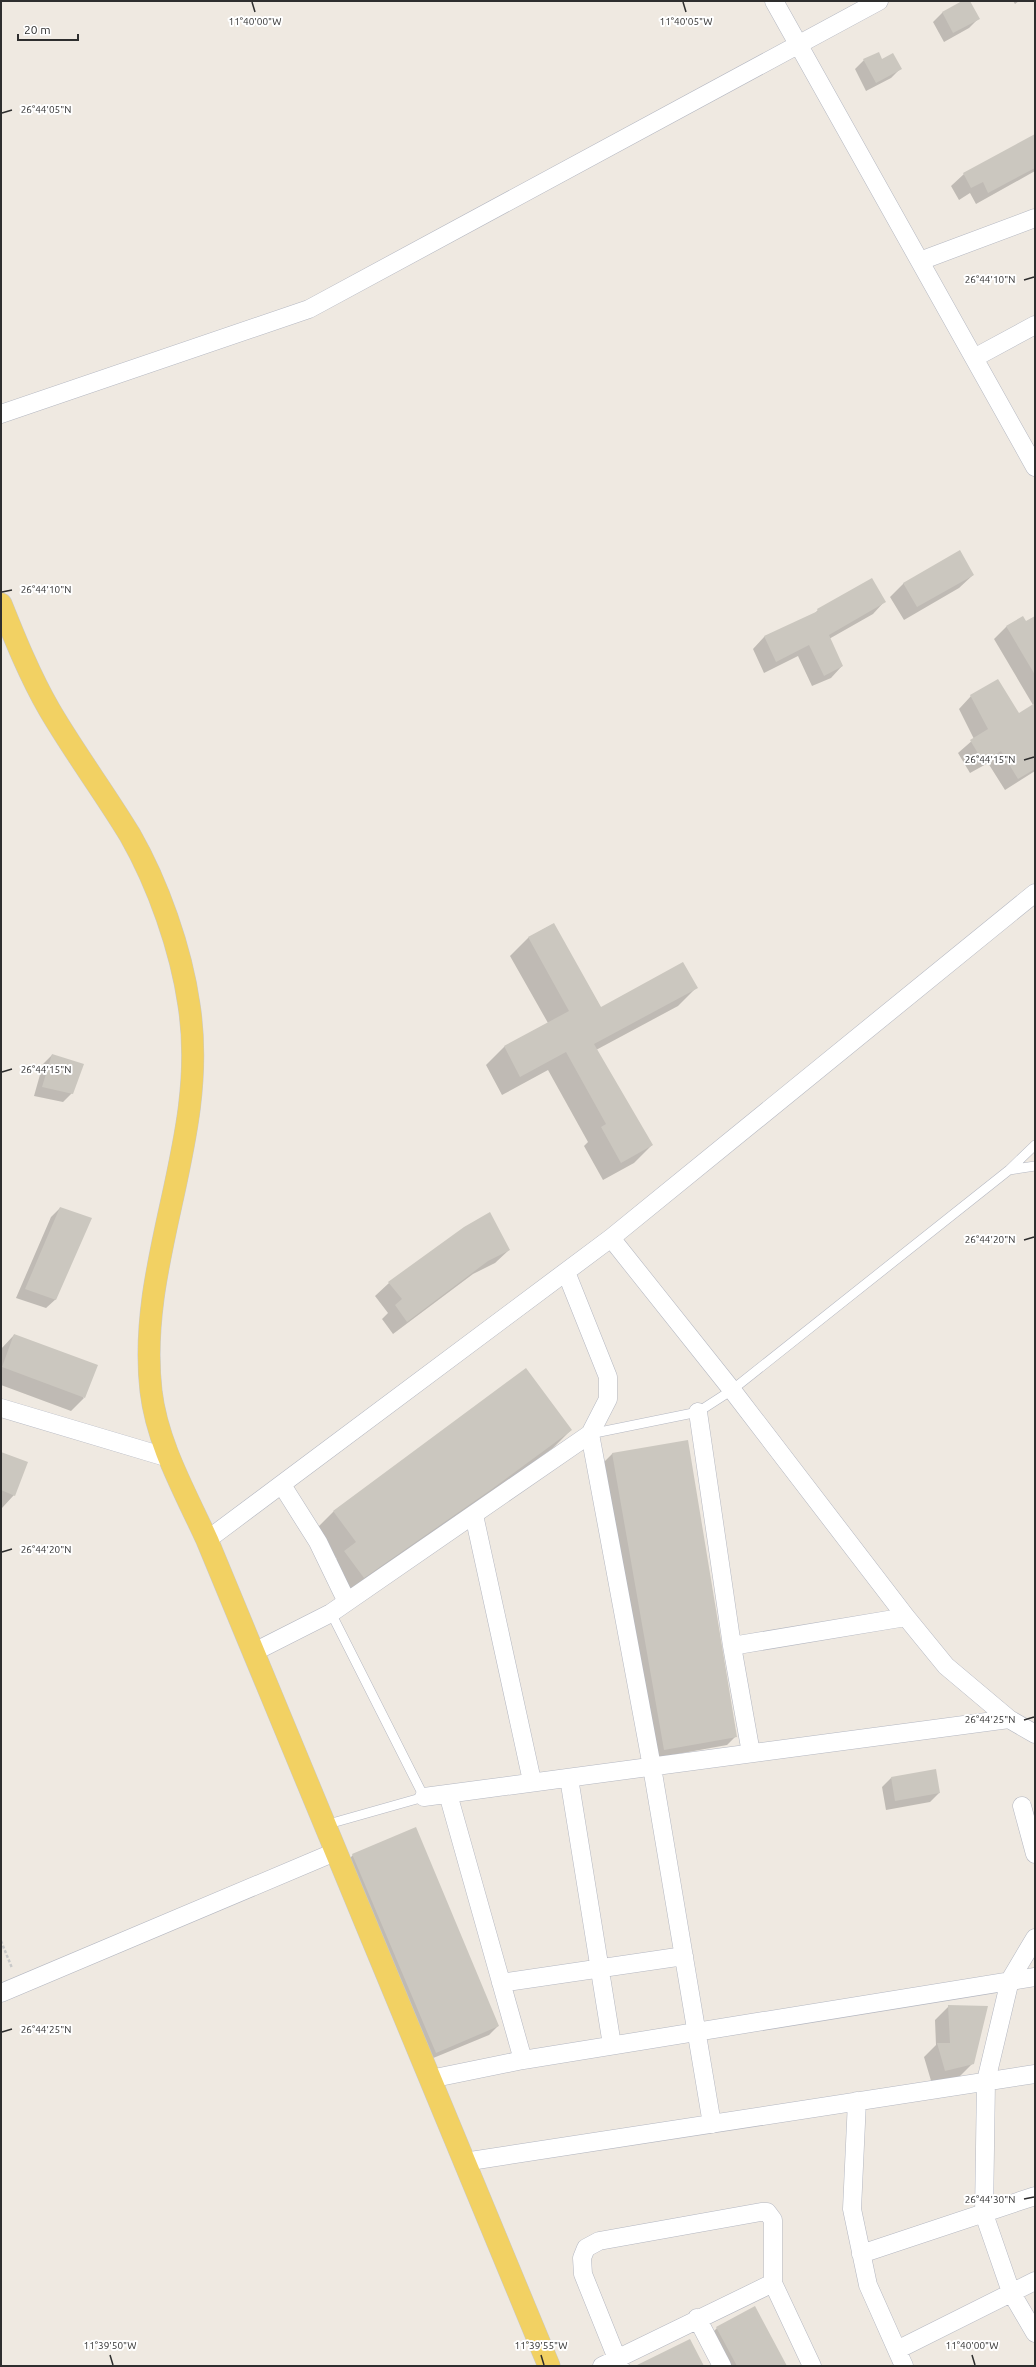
<svg xmlns="http://www.w3.org/2000/svg" width="1036" height="2367" font-family="Ubuntu,sans-serif">
  <style>
    .shadow { fill: #0003 }
    .building { fill: #cbc7bf }
    .lines { fill: none; stroke-linecap: round; stroke-linejoin: round }
    .service-casing { stroke: #b4b7c1; stroke-width: 10 }
    .minor-casing { stroke: #b4b7c1; stroke-width: 19 }
    .primary-casing { stroke: #c9c9c9; stroke-width: 23 }
    .path { stroke: #c9c9c9; stroke-width: 2.5; stroke-dasharray: 3 2; stroke-linecap: butt }
    .service { stroke: #fff; stroke-width: 9 }
    .minor { stroke: #fff; stroke-width: 18 }
    .primary { stroke: #f2d163; stroke-width: 22 }
    .ticks { fill: none; stroke: #2e2e2e; stroke-width: 1.5 }
    .ticks-label { font-size: 10px; text-anchor: middle; fill: #2e2e2e; stroke: #fff; stroke-width: 4; stroke-linejoin: round; paint-order: stroke }
  </style>
  <rect width="100%" height="100%" fill="#efe9e1"/>
  <path class="shadow" d="M964 1H969L978 19 969 28 944 42 933 22 942 13Z
    M1013 1H1019L1015 4Z
    M864 60H882L900 69 891 78 866 91 855 69Z
    M1035 135V171L976 204 970 193 959 200 951 186 964 174Z
    M973 575 959 588 904 620 890 597 904 583Z
    M884 602 873 614 829 639 842 666 831 678 812 686 798 656 764 673 753 649 764 637 814 614 818 610Z
    M1022 618 1025 623 1035 619V771L1005 790 988 763 970 773 958 753 974 739 959 709 971 696 1019 715 1033 705 994 639 1006 627Z
    M553 924 601 1008 696 988 678 1006 596 1050 652 1145 634 1163 603 1180 584 1146 588 1142 548 1070 502 1095 486 1065 504 1047 548 1023 510 956 528 938Z
    M52 1055 72 1093 63 1102 34 1096 43 1064Z
    M60 1208 56 1299 46 1308 16 1298 51 1217Z
    M509 1250 495 1263 473 1274 393 1334 382 1319 388 1313 375 1296 389 1283Z
    M14 1335 84 1398 71 1411 1 1385V1349Z
    M526 1370 571 1430 553 1448 472 1507 345 1595 327 1570 337 1559 315 1530 333 1512Z
    M687 1441 736 1736 727 1745 655 1758 603 1463 612 1454Z
    M1 1453 14 1495 2 1508 1 1507Z
    M891 1778 939 1793 930 1802 886 1810 882 1787Z
    M353 1855 498 2026 489 2035 426 2061 344 1864Z
    M949 2006 973 2063 959 2077 932 2084 924 2057 936 2045 935 2020Z
    M717 2328 786 2366H723L708 2337Z"/>
  <path class="building" d="M962 1H970L980 19 953 33 942 12Z
    M879 52 882 59 893 53 902 69 876 83 863 59Z
    M1035 134V168L988 193 983 182 971 188 963 173Z
    M960 550 974 575 917 607 903 583Z
    M872 578 886 602 829 635 843 666 824 676 809 645 776 662 764 636 818 611 817 609Z
    M1023 616 1026 621 1035 616V675L1006 626Z
    M998 679 1019 713 1035 703V769L1018 779 1001 751 983 762 970 740 988 729 970 695Z
    M554 923 601 1007 683 962 698 988 594 1044 653 1145 621 1163 601 1127 606 1124 566 1052 520 1077 504 1046 569 1011 528 937Z
    M52 1054 84 1064 73 1094 42 1087Z
    M60 1207 92 1218 56 1300 25 1289Z
    M490 1212 510 1250 488 1261 407 1322 395 1305 402 1299 388 1282 464 1227Z
    M14 1334 98 1365 85 1398 2 1367Z
    M526 1368 572 1430 492 1489 364 1578 344 1551 356 1542 333 1511Z
    M688 1440 737 1737 664 1750 612 1453Z
    M1 1452 28 1462 15 1496 1 1490Z
    M936 1769 940 1793 895 1801 891 1777Z
    M416 1827 499 2026 436 2053 352 1854Z
    M948 2005 988 2006 974 2064 945 2071 937 2043H950Z
    M755 2306 787 2366H737L716 2327Z
    M690 2339 704 2366H635Z"/>
  <g class="lines">
    <g class="service-casing">
      <path id="service" d="M1009 1170 1035 1166
        M590 1434 698 1412 732 1390 1009 1170 1035 1145
        M325 1825 424 1797 331 1613"/>
    </g>
    <g class="minor-casing">
      <path id="minor" d="M774 1 1035 467
        M920 261 1035 218
        M974 358 1035 325
        M1 414 309 309 879 1
        M611 1238 732 1390 906 1617 946 1666 1009 1719 1035 1734
        M1 1408 169 1458
        M698 1412 732 1646 906 1617
        M590 1434 652 1767 712 2124
        M282 1485 318 1542 347 1602
        M474 1515 532 1781
        M207 1540 611 1238 1035 893
        M732 1646 751 1753
        M254 1652 331 1613 590 1434 608 1399V1377L566 1272
        M569 1778 612 2045
        M448 1794 523 2060
        M424 1797 1009 1719
        M1022 1806 1035 1854
        M1035 1938 1010 1980 986 2081 984 2214 1011 2292 1035 2333
        M501 1983 684 1956
        M1 1993 335 1852
        M430 2079 523 2060 1035 1977
        M857 2101 852 2209 868 2285 904 2366
        M464 2162 1035 2074
        M861 2254 1035 2196
        M697 2318 722 2366
        M897 2350 1035 2281
        M602 2366 773 2283
        M620 2366 583 2274 582 2258 586 2248 599 2241 761 2212H767L773 2220V2283L812 2366"/>
    </g>
    <g class="primary-casing">
      <path id="primary" d="M1 604C15 639 30 676 49 709 74 752 104 792 130 835 158 884 181 949 189 1005 210 1139 136 1260 151 1391 157 1443 185 1492 207 1540L549 2366"/>
    </g>
    <path class="path" d="M1 1941 12 1968"/>
    <use href="#service" class="service"/>
    <use href="#minor" class="minor"/>
    <use href="#primary" class="primary"/>
  </g>
  <path class="ticks" d="M252 2 255 12M683 2 686 12M2 113 12 110M1024 280 1034 277M2 592 12 590M1024 760 1034 757M2 1072 12 1069M1024 1240 1034 1237M2 1552 12 1549M1024 1720 1034 1717M2 2032 12 2029M1024 2199 1034 2197M110 2355 113 2365M541 2355 544 2365M972 2355 975 2365"/>
  <g class="ticks-label">
    <text x="255" y="25">11°40'00"W</text>
    <text x="686" y="25">11°40'05"W</text>
    <text x="46" y="113">26°44'05"N</text>
    <text x="990" y="283">26°44'10"N</text>
    <text x="46" y="593">26°44'10"N</text>
    <text x="990" y="763">26°44'15"N</text>
    <text x="46" y="1073">26°44'15"N</text>
    <text x="990" y="1243">26°44'20"N</text>
    <text x="46" y="1553">26°44'20"N</text>
    <text x="990" y="1723">26°44'25"N</text>
    <text x="46" y="2033">26°44'25"N</text>
    <text x="990" y="2203">26°44'30"N</text>
    <text x="110" y="2349">11°39'50"W</text>
    <text x="541" y="2349">11°39'55"W</text>
    <text x="972" y="2349">11°40'00"W</text>
  </g>
  <rect width="1036" height="2367" fill="none" stroke="#2e2e2e" stroke-width="4"/>
  <path d="M18 34v6h60v-6" fill="none" stroke="#2e2e2e" stroke-width="2"/>
  <text x="24" y="34" font-size="12" fill="#2e2e2e" stroke="#ffffff" stroke-width="3" paint-order="stroke">20 m</text>
</svg>
